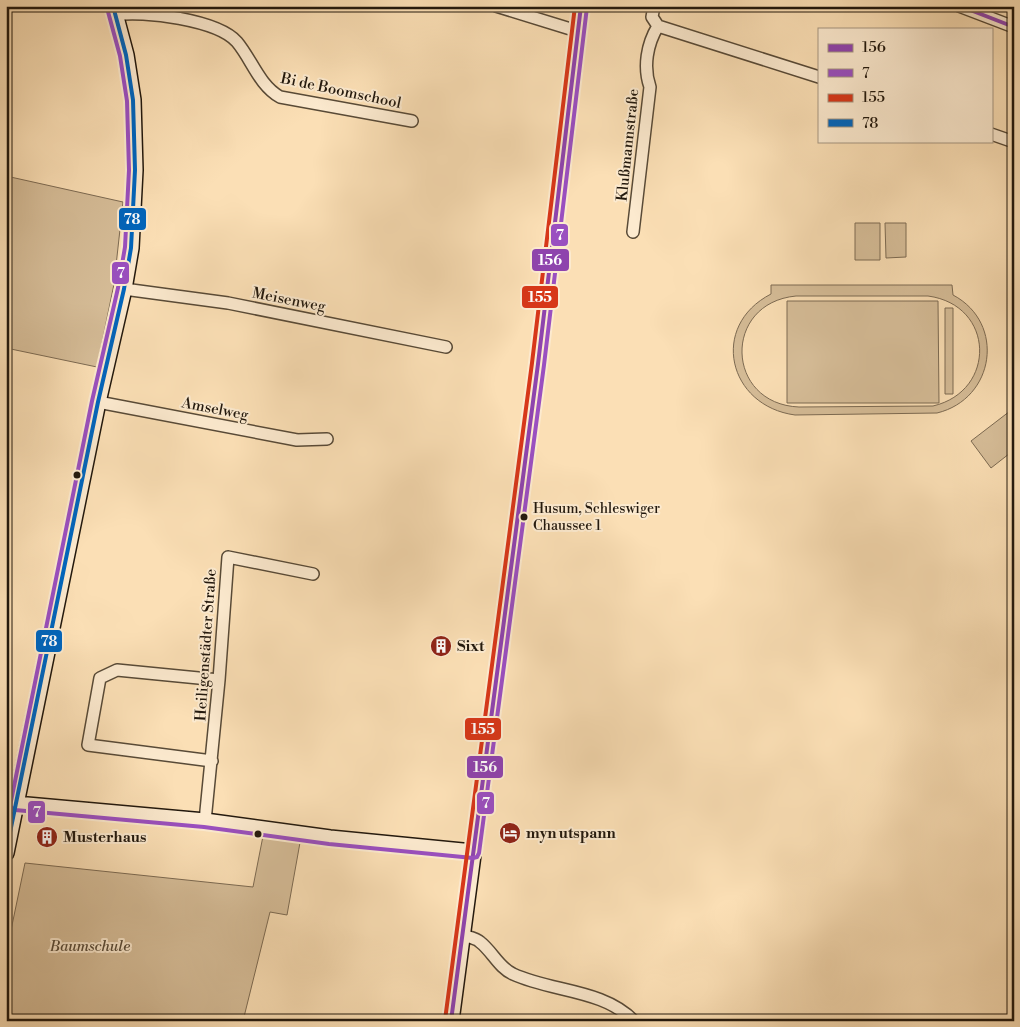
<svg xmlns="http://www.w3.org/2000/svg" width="1020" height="1027" font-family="'Libre Bodoni',serif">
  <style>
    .green { fill: #d6bd98; stroke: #7c6a52; fill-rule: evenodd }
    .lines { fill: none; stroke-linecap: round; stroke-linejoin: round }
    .street-casing { stroke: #584a37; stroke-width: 14 }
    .secondary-casing { stroke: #22180d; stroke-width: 18 }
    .street { stroke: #fceacf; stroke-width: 11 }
    .secondary { stroke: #fceacf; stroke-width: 15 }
    .bus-1-casing { stroke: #fceacf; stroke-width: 8 }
    .bus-2-casing { stroke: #fceacf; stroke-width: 8 }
    .bus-3-casing { stroke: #fceacf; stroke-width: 8 }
    .bus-4-casing { stroke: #fceacf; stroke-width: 8 }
    .bus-1 { stroke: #8e44ad; stroke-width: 4 }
    .bus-2 { stroke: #9a4fc0; stroke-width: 4 }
    .bus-3 { stroke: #d73719; stroke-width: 4 }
    .bus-4 { stroke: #0065bd; stroke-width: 4 }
    .bus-dot { fill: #22180d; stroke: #fceacf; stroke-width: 2 }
    .labels { text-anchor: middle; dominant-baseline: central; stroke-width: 4; stroke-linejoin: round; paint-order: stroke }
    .bus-label { font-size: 14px; fill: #22180d; stroke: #fceacf; text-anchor: start }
    .street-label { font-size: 15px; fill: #22180d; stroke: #fceacf }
    .poi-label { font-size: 15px; font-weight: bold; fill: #22180d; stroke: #fceacf; text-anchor: start }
    .park-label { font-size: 15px; font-style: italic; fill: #584a37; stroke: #fceacf }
    .line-badge { stroke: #fceacf; stroke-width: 2 }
    .badge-label { font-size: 14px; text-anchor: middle; font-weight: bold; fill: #fff }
  </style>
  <rect width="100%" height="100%" fill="#fbdfb5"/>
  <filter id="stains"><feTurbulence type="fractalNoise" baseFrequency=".004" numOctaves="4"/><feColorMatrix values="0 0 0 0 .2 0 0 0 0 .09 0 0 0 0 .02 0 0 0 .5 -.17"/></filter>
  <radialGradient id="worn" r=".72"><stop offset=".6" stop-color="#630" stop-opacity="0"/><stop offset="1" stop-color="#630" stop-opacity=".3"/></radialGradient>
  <path class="green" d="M6 176 123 202 114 284 97 367 6 348Z
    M855 223H880V260H855Z
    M885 223H906V257L886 258Z
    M771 285H952L953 295C1006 323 995 399 937 413L795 415C728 406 709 326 771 294ZM796 296H928C995 305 997 391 933 406L799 407C725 404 722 303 796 296Z
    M787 301H938L939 403H787Z
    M945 308H953V394H945Z
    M1014 408V450L991 468 971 441Z
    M264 831 301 837 287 915 270 912 243 1021H6V954L25 863 253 887Z"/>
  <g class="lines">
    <g class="street-casing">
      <path id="street" d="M496 6 577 31
        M959 6 1014 27
        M115 15C143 10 218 20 237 42 252 60 259 85 280 97L412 121
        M658 26 819 77
        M991 134 1014 142
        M633 232 650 87C643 67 647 44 658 26L652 17 654 6
        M124 289 228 303 446 347
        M98 402 297 440 327 439
        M212 761 88 745 100 678 117 670 219 680
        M205 821 219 680 228 557 313 574
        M462 935C468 937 476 938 480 942 492 951 499 968 513 974 552 992 603 989 634 1021"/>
    </g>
    <g class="secondary-casing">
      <path id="secondary" d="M16 804 205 821 330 838 473 852
        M6 853 98 402 124 289 131 248 135 170 133 100 126 55 113 6
        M451 1021 538 364 581 6"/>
    </g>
    <use href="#street" class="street"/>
    <use href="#secondary" class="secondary"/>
    <g class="bus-1-casing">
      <path id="bus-1" d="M960 6 1014 27
        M451 1021 538 364 581 6"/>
    </g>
    <g class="bus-2-casing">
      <path id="bus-2" d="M107 8 120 56 127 101 129 170 125 247 118 288 92 401 10 806 15 810 204 827 329 844 473 858 477 857 479 853 544 365 587 7"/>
    </g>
    <g class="bus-3-casing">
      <path id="bus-3" d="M445 1020 532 363 575 6"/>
    </g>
    <g class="bus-4-casing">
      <path id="bus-4" d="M6 852 98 402 124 289 131 248 135 170 133 100 126 55 113 6"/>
    </g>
    <use href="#bus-1" class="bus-1"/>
    <use href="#bus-2" class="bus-2"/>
    <use href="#bus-3" class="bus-3"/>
    <use href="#bus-4" class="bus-4"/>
  </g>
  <defs>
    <g id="building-disc" transform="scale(1.125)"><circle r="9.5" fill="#8f2418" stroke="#fceacf"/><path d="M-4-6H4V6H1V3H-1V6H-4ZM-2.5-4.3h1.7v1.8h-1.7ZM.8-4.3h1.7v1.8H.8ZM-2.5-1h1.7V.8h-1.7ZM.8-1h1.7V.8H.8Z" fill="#fff"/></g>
    <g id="hotel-disc" transform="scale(1.125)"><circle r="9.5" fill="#8f2418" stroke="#fceacf"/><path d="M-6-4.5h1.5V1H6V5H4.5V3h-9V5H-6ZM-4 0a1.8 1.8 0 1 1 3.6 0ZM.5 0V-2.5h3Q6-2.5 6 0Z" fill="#fff"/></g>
  </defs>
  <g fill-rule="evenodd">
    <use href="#building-disc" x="441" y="646"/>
    <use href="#hotel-disc" x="510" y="833"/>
    <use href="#building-disc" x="47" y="837"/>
  </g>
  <g class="bus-dot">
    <circle cx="77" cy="475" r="4.5"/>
    <circle cx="524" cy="517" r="4.5"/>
    <circle cx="258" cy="834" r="4.5"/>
  </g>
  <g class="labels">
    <g class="bus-label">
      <text x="533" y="509">Husum, Schleswiger<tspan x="533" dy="17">Chaussee 1</tspan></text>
    </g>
    <g class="street-label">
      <text transform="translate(341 91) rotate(12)">Bi de Boomschool</text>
      <text transform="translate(628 145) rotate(-84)">Klußmannstraße</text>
      <text transform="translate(289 300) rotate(11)">Meisenweg</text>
      <text transform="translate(215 409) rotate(11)">Amselweg</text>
      <text transform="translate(206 645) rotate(-86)">Heiligenstädter Straße</text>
    </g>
    <g class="poi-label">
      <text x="457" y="646">Sixt</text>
      <text x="526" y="833">myn utspann</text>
      <text x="63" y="837">Musterhaus</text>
    </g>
    <g class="park-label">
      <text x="90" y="946">Baumschule</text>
    </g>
  </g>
  <g class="line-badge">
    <rect x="118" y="207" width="29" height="24" rx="5" fill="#0065bd"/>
    <rect x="550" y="223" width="19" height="24" rx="5" fill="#9a4fc0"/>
    <rect x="531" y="248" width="39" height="24" rx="5" fill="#8e44ad"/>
    <rect x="111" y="261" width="19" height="24" rx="5" fill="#9a4fc0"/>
    <rect x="521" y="285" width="38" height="24" rx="5" fill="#d73719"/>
    <rect x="35" y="629" width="28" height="24" rx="5" fill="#0065bd"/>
    <rect x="464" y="717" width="38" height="24" rx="5" fill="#d73719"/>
    <rect x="466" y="755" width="38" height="24" rx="5" fill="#8e44ad"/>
    <rect x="476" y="791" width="19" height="24" rx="5" fill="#9a4fc0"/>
    <rect x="27" y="800" width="19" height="24" rx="5" fill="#9a4fc0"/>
  </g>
  <g class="badge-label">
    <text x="132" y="224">78</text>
    <text x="560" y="240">7</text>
    <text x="550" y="265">156</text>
    <text x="121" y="278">7</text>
    <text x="540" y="302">155</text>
    <text x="49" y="646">78</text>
    <text x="483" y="734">155</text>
    <text x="485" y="772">156</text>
    <text x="486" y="808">7</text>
    <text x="37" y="817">7</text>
  </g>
  <rect width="1020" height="1027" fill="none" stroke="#fbdfb5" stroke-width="25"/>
  <rect x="8" y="8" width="1005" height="1012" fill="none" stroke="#22180d" stroke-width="2.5"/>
  <rect x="12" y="12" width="995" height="1002" fill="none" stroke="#22180d"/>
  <rect x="818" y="28" width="175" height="115" fill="#fceacf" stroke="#a59681"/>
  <rect x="828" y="44" width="25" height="8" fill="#8e44ad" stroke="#a59681"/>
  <text x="862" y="52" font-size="15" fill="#22180d">156</text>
  <rect x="828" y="69" width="25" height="8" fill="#9a4fc0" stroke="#a59681"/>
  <text x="862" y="78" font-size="15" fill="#22180d">7</text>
  <rect x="828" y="94" width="25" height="8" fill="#d73719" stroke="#a59681"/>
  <text x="862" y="102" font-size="15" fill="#22180d">155</text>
  <rect x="828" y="119" width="25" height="8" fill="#0065bd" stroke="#a59681"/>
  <text x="862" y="128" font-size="15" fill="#22180d">78</text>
  <rect width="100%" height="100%" filter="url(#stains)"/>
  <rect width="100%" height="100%" fill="url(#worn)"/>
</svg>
